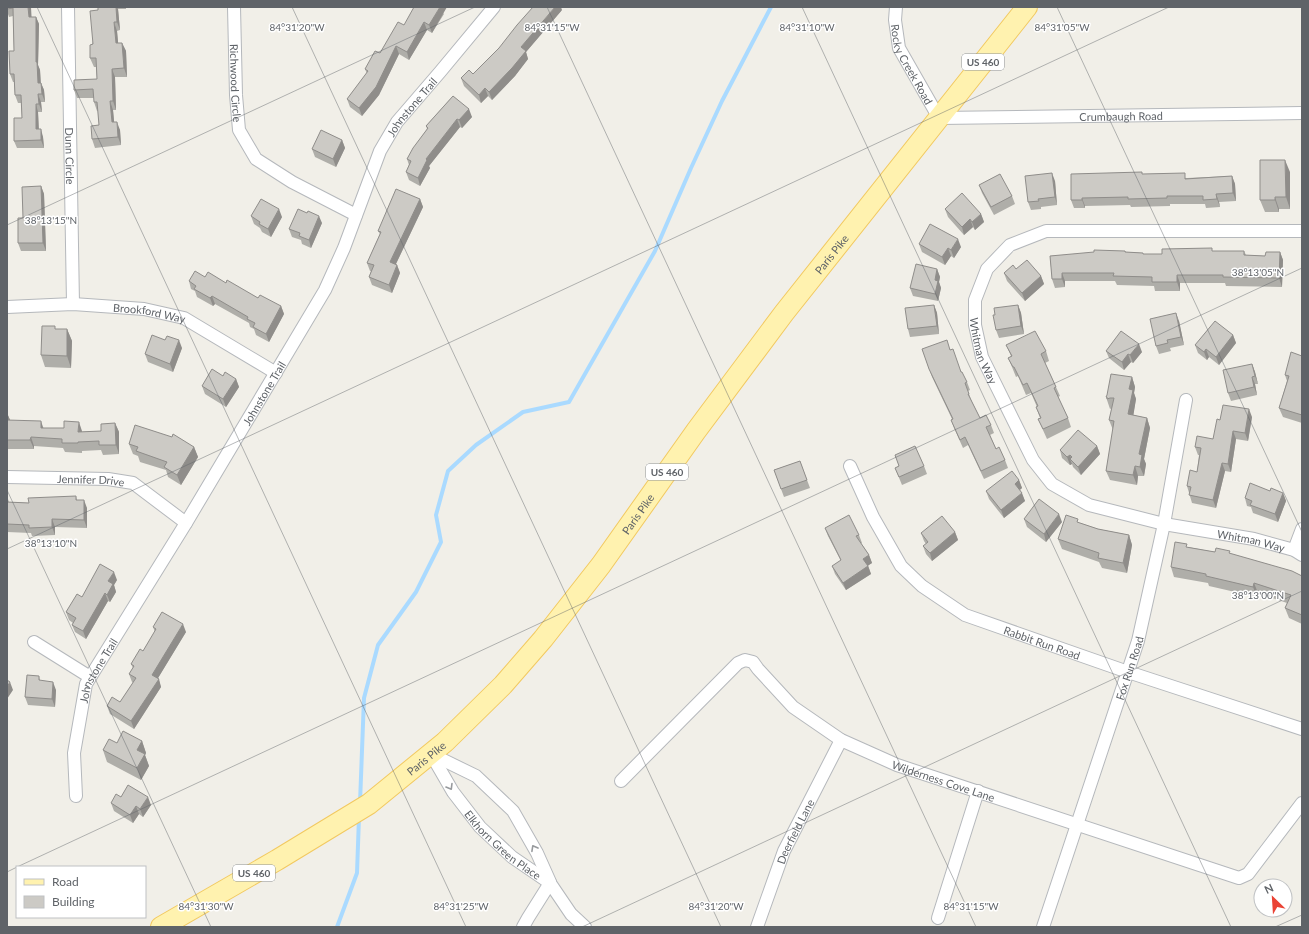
<svg xmlns="http://www.w3.org/2000/svg" width="1309" height="934" font-family="Lato,sans-serif">
  <style>
    .lines { fill: none; stroke-linecap: round; stroke-linejoin: round }
    .stream { stroke: #aadaff; stroke-width: 4 }
    .street-casing { stroke: #b5b8bc; stroke-width: 14 }
    .primary-casing { stroke: #f2c960; stroke-width: 22 }
    .street { stroke: #fff; stroke-width: 12 }
    .primary { stroke: #fff2af; stroke-width: 20 }
    .wall { fill: #afaea9 }
    .shaded-wall { fill: #8f8d8a }
    .building { fill: #cccac5; stroke: #8f8d8a }
    .oneway { stroke: #979a9d }
    .ticks { fill: none; stroke: #5f6368; stroke-width: 1; stroke-opacity: 0.45 }
    .labels { text-anchor: middle; dominant-baseline: central; stroke-width: 3; stroke-linejoin: round; paint-order: stroke }
    .shield { fill: #fff; stroke: #8f9295; stroke-width: 1 }
    .shield-label { font-size: 10px; font-weight: bold; fill: #5f6368 }
    .street-label { font-size: 11px; fill: #5f6368; stroke: #fff }
    .ticks-label { font-size: 10px; text-anchor: middle; fill: #5f6368; stroke: #fff; stroke-width: 3; stroke-linejoin: round; paint-order: stroke }
  </style>
  <rect width="100%" height="100%" fill="#f1efe8"/>
  <g class="lines">
    <path class="stream" d="M360 803 364 698 378 645 416 592 441 542 436 515 448 471 476 445 523 412 569 402 655 251 691 168 722 101 771 7
      M337 927 357 873 359 817"/>
    <g class="street-casing">
      <g id="street">
        <path id="s1" d="M68 7 73 304"/>
        <path id="s2" d="M234 7 236 95 239 130 256 159 292 182 356 215"/>
        <path id="s3" d="M896 7 895 20 899 48 939 118 1302 113"/>
        <path id="s4" d="M1302 231H1046L1010 245 987 269 975 300V325L982 357 1033 460 1052 484 1089 505 1164 524 1254 539 1294 550 1302 555"/>
        <path id="s5" d="M7 307 73 304 144 309 184 318 276 373"/>
        <path id="s6" d="M850 466 873 517 901 566 922 586 965 615 1128 672 1302 729"/>
        <path id="s7" d="M7 477 108 479 133 483 186 523"/>
        <path d="M1294 550 1302 529"/>
        <path d="M34 642 90 677"/>
        <path id="s8" d="M431 754 453 792 480 827 512 857 550 883 571 914 585 927"/>
        <path d="M431 754 476 776 513 811 537 853 550 882"/>
        <path id="s9" d="M621 781 738 663 745 660 753 662 758 669 793 707 841 740 897 765 1239 878 1248 874 1302 803"/>
        <path id="s10" d="M76 796 74 753 86 684 186 523 325 290 344 248 380 151 397 122 440 72 494 7"/>
        <path d="M938 918 978 791"/>
        <path d="M523 927 528 918 550 883"/>
        <path id="s11" d="M757 927 784 851 841 740"/>
        <path id="s12" d="M1043 927 1138 641 1164 524 1186 400"/>
      </g>
    </g>
    <g class="primary-casing">
      <g id="primary">
        <path id="s13" d="M161 927 277 860 369 804 445 742 503 685 543 639 601 565 696 431 784 313 1027 7"/>
      </g>
    </g>
    <use href="#street" class="street"/>
    <use href="#primary" class="primary"/>
  </g>
  <path class="wall" d="M7 7H31V17H36L39 24 38 65 40 70 41 83 44 90 45 102H41L42 112H38L39 129 43 137 44 148H17L14 141 22 118 21 103H18L15 95 14 82H13L10 74 14 51 13 16 9 17 7 11Z
    M98 7H126V9H118L120 30 117 31 118 43H122L126 51 127 77H115L116 110H113L114 122 120 130 121 145 95 148 92 139 99 125 98 111H97L94 102V98H77L74 90 97 79 96 67H94L90 58 98 10Z
    M562 10 526 52 528 59 515 76 492 100 488 96 481 103 464 86 461 78 473 74 499 48Z
    M443 13 444 14 432 33 427 30 409 60 399 54 379 95 362 116 350 107 347 99 367 74 365 69 404 25Z
    M453 96 472 117 462 128 460 127 429 166 430 168 420 186 409 180 406 172 409 165 407 159 427 129 426 126Z
    M342 140 345 148 336 167 315 157 312 149Z
    M1142 172V174L1187 178 1232 176 1235 184 1236 201 1219 202 1220 207 1206 208 1205 204H1170V206L1131 207 1130 205 1085 206V208H1074L1071 200Z
    M1290 172V209H1279V212H1265L1260 200Z
    M1055 181 1057 205 1041 207V209L1031 210 1028 202Z
    M979 185 1012 196 1015 204 994 215 982 193Z
    M41 186 44 194 46 251H21L18 243 23 218Z
    M420 199 423 207 396 264 397 265 400 273 392 293 372 285 369 277 371 271H370L367 263 380 234 378 231Z
    M945 209 981 214 984 222 975 230 973 227 964 235 948 217Z
    M307 213 322 223 311 248 302 244 301 240 292 237 289 229Z
    M251 216 282 217 271 237 262 232 260 228 254 224Z
    M919 244 961 247 954 258 951 256 945 265 922 252Z
    M1125 251 1126 252 1143 253V254H1162L1213 251H1244L1246 255 1265 256 1280 252 1283 260 1282 287 1226 286 1225 283H1180V291H1155L1154 286 1117 285 1115 281H1065V287L1055 288 1052 279 1050 256Z
    M937 269 940 277 939 282 941 288 938 301 913 296 910 288Z
    M1016 269 1041 276 1044 284 1025 301 1007 281 1004 273Z
    M205 277 226 283 258 298 281 306 284 314 269 342 256 335 254 329 250 327 249 323 215 304 213 306 197 297 195 291 191 289 189 281Z
    M934 305 937 313 939 334 910 337 908 329Z
    M1018 305 1021 313 1024 334 999 338 996 330 995 315Z
    M1179 321 1184 345 1170 348 1171 351 1159 354 1156 346Z
    M67 329 72 341 71 368 45 367 41 355Z
    M1233 335 1236 343 1219 365 1209 357 1207 360 1198 353 1195 345Z
    M165 340 182 348 173 372 148 362 145 354Z
    M1006 345 1046 351 1049 361 1045 363 1056 387 1060 396 1058 397 1068 418 1071 427 1047 439 1038 419 1040 418 1036 407H1037L1031 393 1026 395 1018 376 1016 377 1012 367 1008 358 1011 356Z
    M922 349 950 350 961 372 967 382 970 390 968 391 972 402 980 418 991 425 994 433 990 435 996 449 1005 460 1008 468 984 479 968 445 963 448 954 428 951 420 952 419 932 377Z
    M1106 351 1142 352 1133 363 1131 362 1124 370 1109 358Z
    M1302 355V423L1283 417 1279 408 1287 381 1285 375Z
    M1252 364 1255 372 1258 384H1255L1257 395 1231 401 1228 393Z
    M223 376 236 379 239 387 226 407 205 394 202 386Z
    M1132 377 1135 387 1134 393 1136 399 1133 415 1147 418 1150 428 1144 459 1146 464 1144 476H1138L1137 485 1110 480 1106 471 1113 430 1109 420 1112 408 1110 409 1106 397Z
    M7 413 10 420 44 428 82 431V432L101 431 115 423 119 432V454L103 455 101 450 82 451V453L65 452 63 448 34 446V449H7Z
    M1252 417 1248 441 1236 439 1231 472 1225 471 1216 508 1192 503 1187 486 1197 472 1199 455H1198L1195 447 1213 439 1220 420Z
    M129 444 194 447 198 457 181 485 168 477 166 470 140 462 138 456 133 454Z
    M1097 446 1100 454 1081 475 1073 467 1072 464 1070 465 1062 458 1060 450Z
    M895 455 924 466 927 474 902 485 895 468 899 466Z
    M800 461 810 488 784 497 774 470Z
    M1019 480 1022 488 1020 490 1025 501 1004 518 989 499 986 491Z
    M1270 491 1283 493 1286 501 1278 522 1253 513 1251 507 1247 506 1245 498Z
    M7 496 9 502 29 503 76 496 77 500 87 508V528L55 527V535L32 536 31 533 7 532Z
    M1024 519 1062 522 1046 542 1027 527Z
    M1080 523 1098 529 1129 535 1132 545 1127 573 1102 568 1099 562 1062 549 1058 539Z
    M825 528 859 535 862 543H861L869 555 872 563 868 565 871 574 846 590 835 574 832 566 841 561 828 536Z
    M955 532 958 540 932 561 926 554 923 546 926 544 924 541 921 533Z
    M1188 547 1215 552 1231 554 1302 576V624L1289 618 1285 608 1287 603 1258 593 1257 597 1209 586 1208 583 1174 577 1171 567Z
    M117 580 114 585 116 592 110 602 108 601 86 639 75 632 72 625 73 623 69 620 66 612 82 597Z
    M153 627 186 632 158 678 161 687 134 729 110 714 107 706 120 702 133 683 132 682 129 674 133 668 131 664 143 651 155 632Z
    M39 676 40 681 56 690 55 707 28 705 25 697Z
    M142 741 146 753 145 755 149 766 141 780 107 762 103 750 117 743Z
    M121 797 151 805 143 817 139 814 133 823 114 811 111 803Z"/>
  <path class="shaded-wall" d="M28 7H31L32 25 29 17Z
    M116 7H117L118 9 120 30 117 22Z
    M440 7H447L432 33 429 25Z
    M555 7H561L562 10 526 52 528 59 515 76 492 100 489 92 521 47Z
    M36 17 39 24 38 65 40 70 41 91 38 83 36 62Z
    M114 22 117 31 119 52 116 43Z
    M424 22 427 30 409 60 407 52Z
    M122 43 126 51 127 77 124 68Z
    M396 46 399 54 379 95 362 116 359 108Z
    M112 69 115 77 116 110 113 101Z
    M41 83 44 90 45 102 42 94Z
    M485 88 488 96 481 103 479 95Z
    M38 94 41 102 42 112 39 104Z
    M110 101 113 110 115 131 112 122Z
    M36 104 38 112 39 137 36 129Z
    M469 109 472 117 462 128 459 120Z
    M457 119 460 127 429 166 430 168 420 186 418 178 426 159Z
    M117 122 120 130 121 145 118 137Z
    M41 129 43 137 44 148 41 140Z
    M342 140 345 148 336 167 333 159Z
    M1285 160 1290 172V209L1286 197Z
    M1052 173 1055 181 1057 205 1055 197Z
    M1232 176 1235 184 1236 201 1233 193Z
    M41 186 44 194 46 251 43 243Z
    M1216 194 1219 202 1220 207 1217 199Z
    M1275 197 1279 209V212L1275 200Z
    M1082 198 1085 206V208L1082 200Z
    M420 199 423 207 393 270 390 262Z
    M279 209 282 217 271 237 268 229Z
    M981 214 984 222 975 230 972 222Z
    M319 216 322 223 311 248 309 240Z
    M970 219 973 227 964 235 962 227Z
    M958 239 961 247 954 258 951 250Z
    M948 248 951 256 945 265 942 257Z
    M1280 252 1283 260 1282 287 1279 278Z
    M397 265 400 273 392 293 389 285Z
    M937 269 940 277 939 282 941 288 938 301 935 294V280Z
    M1062 273 1065 281V287L1062 279Z
    M1177 275 1180 283V291L1177 282Z
    M1041 276 1044 284 1025 301 1022 293Z
    M212 296 215 304 213 306 210 298Z
    M934 305 937 313 939 334 937 326Z
    M1018 305 1021 313 1024 334 1021 326Z
    M281 306 284 314 269 342 266 334Z
    M1176 313 1179 321 1184 345 1181 337Z
    M67 329 72 341 71 368 67 356Z
    M1233 335 1236 343 1219 365 1216 357Z
    M179 340 182 348 173 372 170 364Z
    M1139 344 1142 352 1133 363 1130 355Z
    M1206 349 1209 357 1207 360 1204 352Z
    M1128 354 1131 362 1124 370 1122 362Z
    M1252 364 1255 372 1258 384 1255 376Z
    M1132 377 1135 387 1134 393 1136 399 1132 424 1128 414 1129 389Z
    M1252 377 1255 384 1257 395 1254 387Z
    M236 379 239 387 226 407 223 399Z
    M1249 409 1252 417 1248 441 1245 433Z
    M7 413 10 420 7 427Z
    M1147 418 1150 428 1144 459 1146 464 1144 476 1140 467 1139 454Z
    M41 421 44 430 41 428Z
    M79 422 82 431V441L78 432Z
    M115 423 119 432V454L116 445Z
    M1233 431 1236 439 1231 472 1228 464Z
    M31 437 34 446V449L30 440Z
    M1097 446 1100 454 1081 475 1078 467Z
    M194 447 198 457 181 485 177 475Z
    M1070 455 1072 461 1070 459 1072 464 1070 465 1067 457Z
    M1222 463 1225 471 1216 508 1213 500Z
    M1135 466 1138 476 1137 485 1133 475Z
    M1019 480 1022 488 1017 492 1015 484Z
    M1022 493 1025 501 1004 518 1001 510Z
    M1283 493 1286 501 1278 522 1275 514Z
    M84 500 87 508V528L84 520Z
    M1059 514 1062 522 1046 542 1044 534Z
    M52 519 55 527V535L52 527Z
    M955 532 958 540 932 561 930 553Z
    M1129 535 1132 545 1127 573 1123 563Z
    M869 555 872 563 866 567 863 559Z
    M868 566 871 574 846 590 843 583Z
    M114 572 117 580 114 585 116 592 110 602 107 595 108 581Z
    M1254 583 1258 593 1257 597 1253 587Z
    M105 593 108 601 86 639 83 631Z
    M183 624 186 632 155 683 152 675Z
    M159 679 161 687 134 729 131 721Z
    M10 682 13 690 7 699V687Z
    M53 682 56 690 55 707 52 699Z
    M142 741 146 753 145 755 149 766 141 780 137 768V750Z
    M148 797 151 805 143 817 140 809Z
    M136 806 139 814 133 823 130 815Z"/>
  <path class="building" d="M7 7H28L29 17H36V62H37L38 83H41L42 94H38L39 104H36V129H41V140L14 141V118H22L21 95H15L14 74H10L9 51H14L13 8 7 9Z
    M98 7H116L117 22H114L116 43H122L124 68 112 69 113 101H110L112 122H117L118 137 92 139 91 126 99 125 97 102H94L93 89 74 90V80L97 79 96 58H90V45L93 44 90 11 98 10Z
    M414 7H440L429 25 424 22 407 52 396 46 376 87 359 108 347 99 368 71 365 69 375 51 380 53 398 22 404 25Z
    M533 7H555L521 47 526 51 512 68 489 92 485 88 479 95 461 78 469 70 473 74 499 48 517 25Z
    M453 96 469 109 459 120 457 119 426 159 427 160 418 178 406 172 411 161 407 159 413 148 428 128 426 126Z
    M321 130 342 140 333 159 312 149Z
    M1260 160H1285L1286 197H1275V200H1260Z
    M1142 172V174L1185 173V179L1232 176 1233 193 1216 194 1217 199 1203 200V196H1167V198L1128 199V197L1082 198V200H1071V174Z
    M1052 173 1055 197 1038 199 1039 201 1028 202 1025 176Z
    M1000 174 1012 196 991 207 979 185Z
    M41 186 43 243H18V218H23L22 187Z
    M396 189 420 199 390 262 397 265 389 285 369 277 374 265 367 263 381 232 378 231Z
    M962 193 981 214 972 222 970 219 962 227 945 209Z
    M261 199 279 209 268 229 259 224 260 222 251 216Z
    M298 209 307 213 308 211 319 216 309 240 299 236 300 233 289 229Z
    M930 224 958 239 951 250 948 248 942 257 919 244Z
    M1212 248V251H1244V255L1265 256 1266 252H1280L1279 278 1223 277V275H1177V282H1152V277L1113 276 1114 273H1062V279H1052L1050 256 1094 252V250L1125 251V252L1143 253V254H1162V249Z
    M1027 260 1041 276 1022 293 1004 273 1013 265 1016 269Z
    M916 264 937 269 935 280 938 281 935 294 910 288Z
    M195 271 205 277 208 272 226 283 227 280 258 298 260 295 281 306 266 334 253 327 255 323 247 319 248 317 212 296 210 298 194 289 196 286 189 281Z
    M934 305 937 326 908 329 905 308Z
    M1018 305 1021 326 996 330 993 315H995L994 308Z
    M1176 313 1181 337 1167 340 1168 343 1156 346 1150 319Z
    M1215 321 1233 335 1216 357 1206 349 1204 352 1195 345Z
    M42 326H55V329H67V356L41 355Z
    M1035 331 1046 351 1041 354 1056 387 1054 388 1068 418 1043 429 1038 419 1041 418 1036 407 1038 406 1027 383 1023 385 1014 367H1013L1008 358 1012 356 1006 345Z
    M1121 331 1139 344 1130 355 1128 354 1122 362 1106 351Z
    M152 335 165 340 167 336 179 340 170 364 145 354Z
    M947 340 950 350 953 349 961 372H962L967 382 965 383 969 394H968L980 418 986 415 991 425 986 427 996 449 999 447 1005 460 981 471 965 437 960 440 951 420 953 419 929 369 922 349Z
    M1291 352 1302 356V355V415L1279 408 1289 376 1285 375Z
    M1252 364 1255 376 1252 377 1254 387 1228 393 1223 370Z
    M212 369 223 376 225 372 236 379 223 399 202 386Z
    M1111 374 1132 377 1129 389 1133 390 1128 414 1147 418 1139 454 1142 455 1140 467 1135 466 1133 475 1106 471 1114 421 1109 420 1114 398H1110L1107 399V397H1106L1107 395Z
    M1223 405 1249 409 1245 433 1233 431 1228 464 1222 463 1213 500 1189 495 1191 487 1187 486 1190 470 1197 472 1201 448 1195 447 1197 436 1213 439 1217 419 1220 420Z
    M7 420 41 421V428H64V421L79 422 78 432 101 431V424L115 423 116 445H99V441L78 442V443H62V439L31 437 30 440H7Z
    M135 425 172 437 173 434 194 447 177 475 164 467 167 462 136 451 138 447 129 444Z
    M1078 430 1097 446 1078 467 1070 459 1072 457 1070 455 1067 457 1060 450Z
    M915 446 924 466 899 477 895 468 899 466 895 455Z
    M800 461 807 480 781 489 774 470Z
    M1012 471 1019 480 1015 484 1022 493 1001 510 986 491Z
    M1250 483 1270 491 1271 488 1283 493 1275 514 1250 505 1252 501 1245 498Z
    M76 496V500H84V520L52 519V527L29 528V525L7 524V502L29 503 28 498Z
    M1039 499 1059 514 1044 534 1024 519Z
    M849 515 859 535 856 536 869 555 863 559 868 566 843 583 832 566 841 560 825 528Z
    M1066 515 1078 519 1077 522 1098 529 1129 535 1123 563 1098 558 1099 553 1058 539Z
    M942 516 955 532 930 553 923 546 928 542 921 533Z
    M1175 542 1187 544 1186 547 1215 552 1216 548 1230 551 1229 553 1292 571 1302 576V615L1285 608 1291 595 1254 583 1253 587 1206 576V574L1171 567Z
    M100 564 114 572 108 581 113 584 107 595 105 593 83 631 72 625 76 618 66 612 77 594 82 597Z
    M162 612 183 624 152 675 159 679 131 721 107 706 112 697 120 702 136 678 129 674 134 666 131 664 140 649 143 651 156 629 153 627Z
    M27 675 39 676V680L53 682 52 699 25 697Z
    M7 680 10 682 7 687Z
    M123 731 142 741 137 750 145 754 137 768 103 750 109 739 117 743Z
    M128 785 148 797 140 809 136 806 130 815 111 803 116 794 121 797Z"/>
  <defs><path id="oneway-chevron" d="M-2-3.5L2.5 0L-2 3.5" fill="none" stroke-width="1.6" stroke-linecap="round" stroke-linejoin="round"/></defs>
  <g class="oneway">
    <use href="#oneway-chevron" transform="translate(450 787) rotate(59)"/>
    <use href="#oneway-chevron" transform="translate(534 848) rotate(-119)"/>
  </g>
  <path class="ticks" d="M37 7 466 927M292 7 721 927M547 7 976 927M802 7 1231 927M1057 7 1302 532M7 225 475 7M7 490 211 927M7 549 1169 7M17 867 1302 268M7 872 17 867M582 927 1302 591M1275 927 1302 915"/>
  <g class="labels">
    <g class="shield">
      <rect x="962" y="54" width="42" height="16" rx="3"/>
      <rect x="646" y="464" width="42" height="16" rx="3"/>
      <rect x="233" y="865" width="42" height="16" rx="3"/>
    </g>
    <g class="shield-label">
      <text x="983" y="62">US 460</text>
      <text x="667" y="472">US 460</text>
      <text x="254" y="873">US 460</text>
    </g>
    <g class="street-label">
      <text stroke="none"><textPath href="#s3" startOffset="61">Rocky Creek Road</textPath></text>
      <text stroke="none"><textPath href="#s2" startOffset="76">Richwood Circle</textPath></text>
      <text stroke="none"><textPath href="#s10" startOffset="778">Johnstone Trail</textPath></text>
      <text stroke="none"><textPath href="#s3" startOffset="304">Crumbaugh Road</textPath></text>
      <text stroke="none"><textPath href="#s1" startOffset="149">Dunn Circle</textPath></text>
      <text stroke="none"><textPath href="#s13" startOffset="963">Paris Pike</textPath></text>
      <text stroke="none"><textPath href="#s5" startOffset="143">Brookford Way</textPath></text>
      <text stroke="none"><textPath href="#s4" startOffset="413">Whitman Way</textPath></text>
      <text stroke="none"><textPath href="#s10" startOffset="454">Johnstone Trail</textPath></text>
      <text stroke="none"><textPath href="#s7" startOffset="84">Jennifer Drive</textPath></text>
      <text stroke="none"><textPath href="#s13" startOffset="639">Paris Pike</textPath></text>
      <text stroke="none"><textPath href="#s4" startOffset="773">Whitman Way</textPath></text>
      <text stroke="none"><textPath href="#s6" startOffset="275">Rabbit Run Road</textPath></text>
      <text stroke="none"><textPath href="#s12" startOffset="273">Fox Run Road</textPath></text>
      <text stroke="none"><textPath href="#s10" startOffset="130">Johnstone Trail</textPath></text>
      <text stroke="none"><textPath href="#s13" startOffset="315">Paris Pike</textPath></text>
      <text stroke="none"><textPath href="#s9" startOffset="411">Wilderness Cove Lane</textPath></text>
      <text stroke="none"><textPath href="#s11" startOffset="103">Deerfield Lane</textPath></text>
      <text stroke="none"><textPath href="#s8" startOffset="117">Elkhorn Green Place</textPath></text>
    </g>
  </g>
  <g class="ticks-label">
    <text x="297" y="31">84°31'20"W</text>
    <text x="807" y="31">84°31'10"W</text>
    <text x="1062" y="31">84°31'05"W</text>
    <text x="552" y="31">84°31'15"W</text>
    <text x="51" y="224">38°13'15"N</text>
    <text x="1258" y="276">38°13'05"N</text>
    <text x="51" y="547">38°13'10"N</text>
    <text x="1258" y="599">38°13'00"N</text>
    <text x="206" y="910">84°31'30"W</text>
    <text x="461" y="910">84°31'25"W</text>
    <text x="716" y="910">84°31'20"W</text>
    <text x="971" y="910">84°31'15"W</text>
  </g>
  <rect width="1309" height="934" fill="none" stroke="#5f6368" stroke-width="16"/>
  <rect x="16" y="866" width="130" height="52" fill="#ffffff" stroke="#bfc1c3"/>
  <rect x="24" y="879" width="20" height="6" fill="#fff2af" stroke="#bfc1c3"/>
  <text x="52" y="886" font-size="12" fill="#5f6368">Road</text>
  <rect x="24" y="896" width="20" height="12" fill="#cccac5" stroke="#bfc1c3"/>
  <text x="52" y="906" font-size="12" fill="#5f6368">Building</text>
  <g transform="translate(1273 898) rotate(335)"><circle r="19" fill="#ffffff" stroke="#bfc1c3"/>
  <path d="M0-3L7 15L0 10L-7 15Z" fill="#ea4335"/>
  <text y="-6" font-size="11" font-weight="bold" text-anchor="middle" fill="#5f6368">N</text>
  </g>
</svg>
